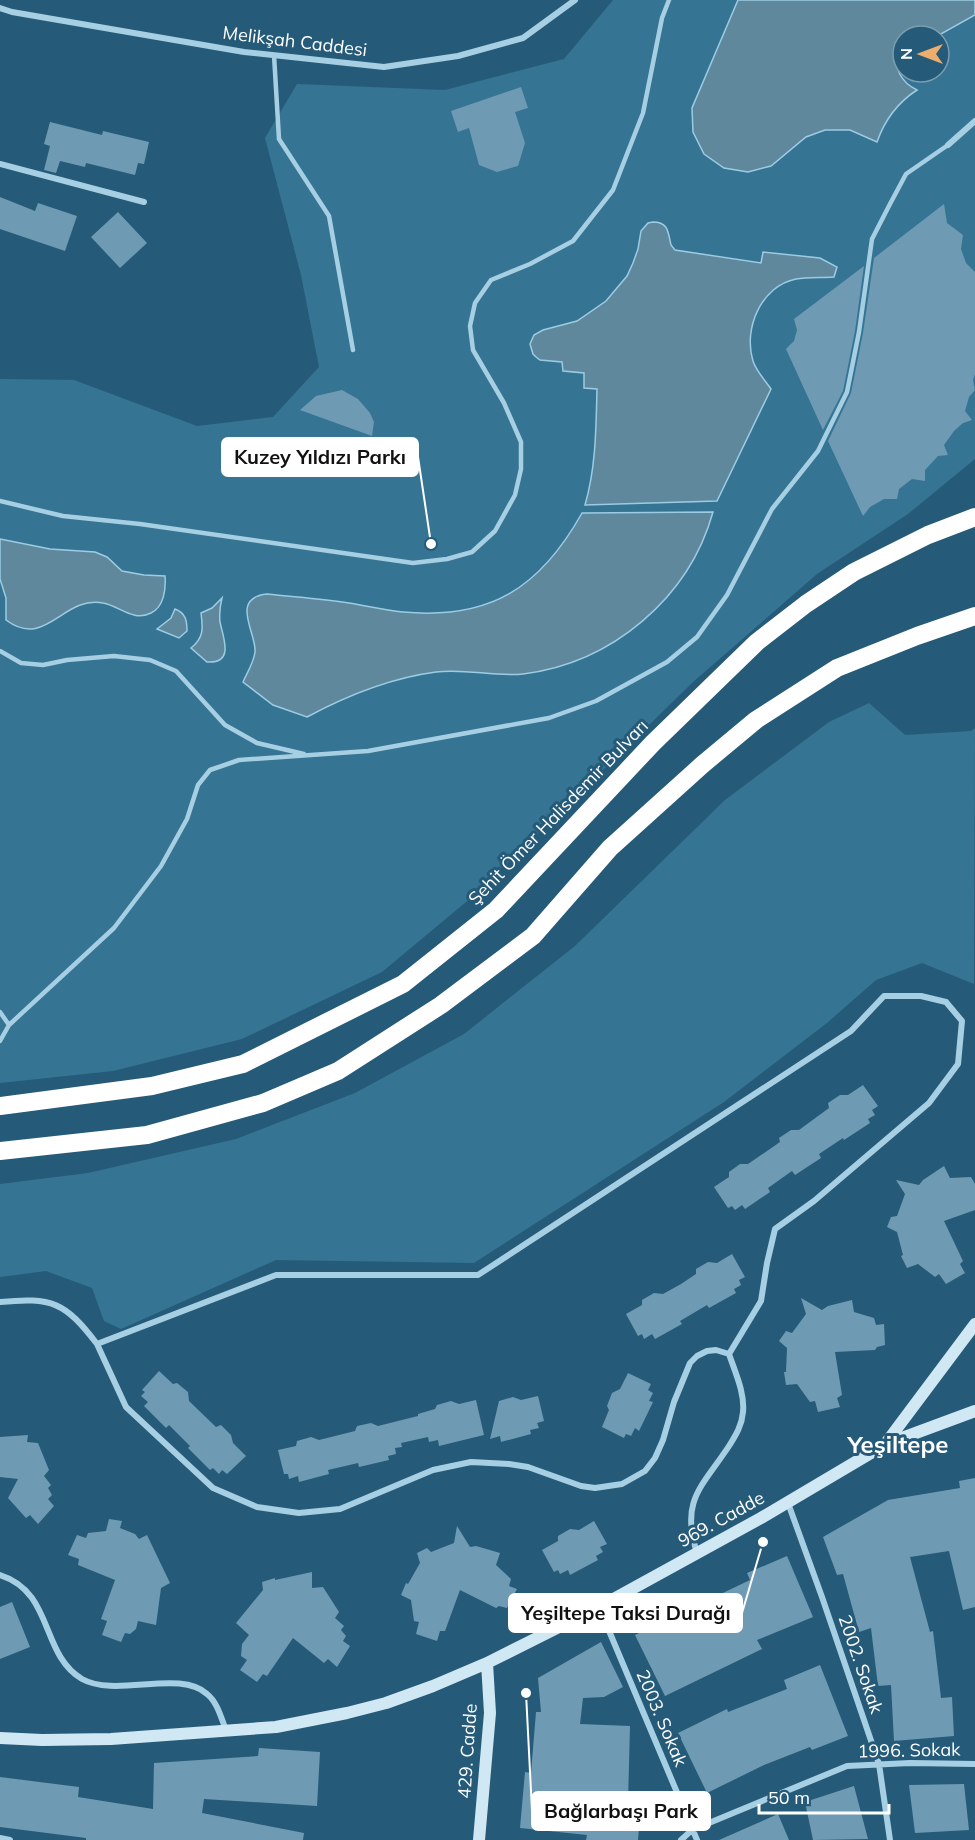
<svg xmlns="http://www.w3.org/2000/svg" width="975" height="1840" font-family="Mulish,sans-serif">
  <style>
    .green { fill: #367494; fill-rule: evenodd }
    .water { fill: #60889d; stroke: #9ccce4; stroke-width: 1.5 }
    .building { fill: #6e9bb3 }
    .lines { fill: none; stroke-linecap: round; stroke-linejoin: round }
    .lane { stroke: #a7cfe3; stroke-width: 4.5 }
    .street { stroke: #a7cfe3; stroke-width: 6 }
    .secondary { stroke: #d0e7f4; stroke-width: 12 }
    .highway { stroke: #fff; stroke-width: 18 }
    .labels { text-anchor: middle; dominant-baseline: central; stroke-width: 6; stroke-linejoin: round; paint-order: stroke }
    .street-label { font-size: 18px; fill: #fff; stroke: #255b79 }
    .district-label { font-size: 24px; font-weight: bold; fill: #fff; stroke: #255b79 }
    .leader { fill: none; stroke: #fff; stroke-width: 2 }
    .callout-dot { fill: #fff; stroke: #255b79; stroke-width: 2 }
    .callout { fill: #fff; stroke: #fff; stroke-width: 2 }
    .callout-label { font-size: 20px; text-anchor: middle; font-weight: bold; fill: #111 }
  </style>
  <rect width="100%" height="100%" fill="#255b79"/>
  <path class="green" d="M613 0H975V459L908 514 817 574 693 682 478 892 382 972 242 1039 113 1071 0 1083V379L74 380 197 426 273 417 319 367 301 275 265 138 297 84 445 90 564 59ZM903 36H939V72H903Z
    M869 703 905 735 971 731 975 728 974 984 922 963 876 980 827 1023 724 1102 474 1263 276 1260 121 1329 104 1321 92 1288 46 1271 0 1277V1184L88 1173 236 1139 355 1093 464 1034 575 946 725 800 829 722Z"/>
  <path class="water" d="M738 0H975V15L941 34C921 27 919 36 903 36 903 42 901 44 898 50 892 67 902 83 917 90 897 103 885 119 877 142L850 130H825L806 137 771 166 748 172 724 168 704 154 693 132 692 108Z
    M653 222C669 222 668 233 671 245L675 250 761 263 763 252 820 258 837 267 834 277C822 278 808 277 796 279 761 286 743 329 753 361 756 371 765 380 771 389L717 501 585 505C596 467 596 428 597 389L584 388V373L563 371 562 362 540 360 536 357 533 354 530 344 534 335 543 330 577 321 606 301 627 276 633 263 638 249 641 231 648 223Z
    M713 512C689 598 612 663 523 674 494 677 465 668 436 672 390 678 348 695 307 717L273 705 243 682C247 673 254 662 255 652 257 634 229 598 267 594 294 597 321 599 349 603 367 606 385 610 403 612 490 620 540 588 582 513Z
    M0 539 50 549 95 552 107 557 122 571 144 575 165 576C166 589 164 607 151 613 133 622 120 606 103 603 63 595 46 650 6 620V598L0 579Z
    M222 598C220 606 219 613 220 622 223 637 235 664 207 662L191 648C204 638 203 628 201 613L212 608Z
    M175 609C186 613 187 621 187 631L179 638 157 629 171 618Z"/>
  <path class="building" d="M521 87 528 108 515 112 525 143 518 166 497 172 479 165 469 128 458 132 451 111Z
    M50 122 102 135 103 131 149 142 144 164 138 163 135 175 86 163 85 167 60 161 56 173 44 170 50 146 44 144Z
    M0 197 35 211 38 203 77 216 65 251 0 229Z
    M944 204 947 223 963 235 961 249 966 263 975 272V374L973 380 975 390 969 397 965 411 972 420 963 423 954 431 944 445 948 455 938 456 925 470V481L912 479 899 489 897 499H884L870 507 863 516 828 441 851 393 863 333 874 258Z
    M118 212 147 243 120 268 91 237Z
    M864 266 855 331 843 391 823 430 786 349 794 341 797 330 794 319Z
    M342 390 358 399 370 413 374 422 372 436 300 410 316 396Z
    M863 1085 878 1106 872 1110 875 1115 868 1119 870 1123 844 1140 843 1138 819 1154 821 1158 795 1175 792 1171 768 1188 770 1192 745 1209 742 1205 735 1210 732 1206 728 1208 714 1187 729 1177V1172L740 1164H748L780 1142 779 1138 791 1130H799L829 1108 828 1103 840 1095H848Z
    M944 1166 950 1178 971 1177 975 1184V1210L944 1221 963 1261 960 1264 965 1273 946 1284 939 1274 935 1277 918 1264 907 1268 901 1256 903 1255 897 1232 887 1227 891 1217 897 1216 905 1194 896 1180 919 1185 923 1180Z
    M732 1254 745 1277 739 1280 741 1285 734 1289 736 1293 709 1308 707 1305 680 1321 682 1324 655 1339 652 1334 644 1339 642 1334 638 1336 626 1314 642 1305V1300L654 1293 663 1294 681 1284 696 1274V1269L708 1262 717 1263Z
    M801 1298 822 1310 828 1306 852 1300 854 1312 874 1318 876 1325 884 1324 885 1345 877 1347 875 1350 835 1352 842 1395 837 1398 840 1407 818 1412 815 1401 810 1402 797 1384 786 1385 784 1372H786L787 1348 779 1341 786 1331 792 1333 806 1314Z
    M159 1371 173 1384 177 1383 188 1392 189 1401 216 1427 221 1425 231 1435 233 1443 246 1456 227 1474 222 1470 219 1474 213 1468 210 1470 188 1448 190 1446 169 1425 166 1428 144 1406 148 1402 141 1396 145 1392 142 1390Z
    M628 1373 651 1384 648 1390 653 1393 649 1401 653 1402 639 1431 635 1428 631 1436 626 1434 624 1438 602 1427 609 1410 607 1406 612 1393 620 1389Z
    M538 1396 544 1421 537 1423 539 1428 530 1430 531 1434 501 1442 500 1436 490 1439 499 1401 513 1397 521 1400Z
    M476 1400 484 1435 439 1446 438 1440 429 1442 428 1437 401 1443 402 1447 395 1448 396 1454 388 1456 389 1460 359 1467 358 1463 328 1470 329 1474 299 1482 298 1476 289 1479 288 1474H284L278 1450 296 1446 297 1441 311 1437 319 1440 355 1431 357 1426 371 1423 378 1426 418 1416V1414L435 1409 437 1405 451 1401 459 1404Z
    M28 1435 27 1442 38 1443 49 1470 44 1476 51 1485 48 1488 52 1495 48 1499 54 1506 38 1524 30 1515 26 1518 8 1498 18 1479 0 1477V1437Z
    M975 1478V1607L963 1610 949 1551 910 1557 930 1632 933 1631 941 1698 952 1697 954 1736 894 1741 891 1685 878 1686 871 1628 859 1632 843 1574 837 1575 823 1537 888 1500 960 1488 959 1481Z
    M109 1519 122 1521 120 1528 135 1534 139 1539 147 1535 170 1583 161 1588 156 1625 138 1621 136 1629 130 1634 125 1633 121 1642 102 1635 107 1621 101 1619 115 1580 78 1565 79 1559 68 1555 77 1535 86 1538 88 1533 106 1531Z
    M594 1521 607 1544 600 1547 603 1552 596 1556 598 1560 570 1575 568 1570 560 1574 558 1570 554 1572 542 1550 558 1541V1536L570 1529 579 1530Z
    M457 1526 470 1547 476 1546 500 1553 496 1565 511 1579 509 1586 517 1589 507 1608 499 1606 496 1608 460 1590 445 1631H440L437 1641 416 1634 419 1622 414 1621 411 1600 401 1595 406 1583 408 1584 420 1563 417 1553 427 1548 431 1552 454 1543Z
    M787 1556 813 1617 757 1640 762 1649 665 1696 635 1635 750 1580 747 1573Z
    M312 1572V1588L323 1587 339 1612 335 1618 344 1626 341 1630 346 1636 343 1641 350 1646 337 1667 328 1659 324 1663 293 1638 267 1676 263 1674 257 1682 240 1670 247 1660 241 1656 242 1644 249 1635 236 1623 263 1590 262 1582 275 1578V1580Z
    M12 1602 30 1647 0 1659V1607Z
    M601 1642 623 1687 604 1697 583 1698 580 1724 630 1726 628 1802 641 1803 638 1840H586L587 1835 520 1828 525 1772 531 1773 536 1712H541L538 1678Z
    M820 1665 848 1736 812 1750 810 1747 764 1765 707 1793 678 1733 727 1709 728 1712 787 1689 784 1680Z
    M259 1748 320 1752 317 1806 204 1799 202 1813 304 1833 303 1840H86V1838L0 1827V1777L79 1787 78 1797 153 1809 154 1763 258 1756Z
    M964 1784 969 1830 915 1833 909 1785Z
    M854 1786 868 1839 813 1840 805 1802Z
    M778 1814 789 1840H719Z"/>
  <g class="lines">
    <path class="lane" d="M274 55 279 139 329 216 353 350
      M0 501 63 516 140 524 413 563 447 559 472 552 495 531 515 495 521 469V442L504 403 473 350 470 326 475 303 491 280 530 264 573 241 613 190 643 113 662 18 669 0
      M0 651 21 663 43 665 67 660 114 656 150 660 176 671 225 725 257 743 304 754
      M0 1012 9 1025
      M0 1041 9 1025 114 928 161 866 187 819 198 785 210 770 239 760 368 751 549 718 596 701 667 662 697 637 727 595 772 509 818 451 847 392 859 332 872 239 890 204 906 174 948 145"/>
    <path class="street" d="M0 8 12 12 244 52 384 67 458 56 523 38 575 0
      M948 145 975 121
      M0 164 144 202
      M0 1302C52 1297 65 1302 97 1344L276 1275H478L851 1031 884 996H921L946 1002 962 1021 958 1064 929 1103 814 1201 775 1229 767 1263 761 1301 729 1354C735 1372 745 1393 743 1412 742 1425 736 1435 729 1446 702 1487 680 1500 697 1553
      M97 1344 126 1407 213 1488 257 1507 299 1513 340 1509 433 1470 471 1462 509 1464 528 1467 581 1486 595 1488 622 1484 645 1471 655 1458 663 1440 674 1402 690 1363 697 1356 707 1351 716 1350 729 1354
      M788 1503 822 1597 879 1764 890 1840
      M0 1575C54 1592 40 1654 82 1679 116 1698 180 1669 207 1694 218 1703 221 1718 226 1730
      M599 1607 697 1840
      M0 1838 10 1840
      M681 1840 692 1830 847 1766 910 1763 975 1764"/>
    <path class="secondary" d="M886 1443 975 1324
      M0 1738 42 1740 111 1739 276 1727 347 1713 386 1703 433 1686 487 1663 599 1607 761 1518 886 1444 975 1411
      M479 1840 490 1713 487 1663"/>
    <path class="highway" d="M0 1106 152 1086 243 1064 403 984 496 910 653 743 757 642 806 604 854 572 928 535 975 517
      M0 1151 147 1135 263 1103 338 1071 441 1005 533 936 610 848 702 765 756 720 837 668 917 636 975 616"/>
  </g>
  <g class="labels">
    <g class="street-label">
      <text transform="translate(295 41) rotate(7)">Melikşah Caddesi</text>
      <text transform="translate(558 812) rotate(-46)">Şehit Ömer Halisdemir Bulvarı</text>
      <text transform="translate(721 1519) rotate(-29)">969. Cadde</text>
      <text transform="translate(861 1664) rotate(71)">2002. Sokak</text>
      <text transform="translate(662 1718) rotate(67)">2003. Sokak</text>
      <text transform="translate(909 1750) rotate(-1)">1996. Sokak</text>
      <text transform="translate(467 1751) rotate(-86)">429. Cadde</text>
    </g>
    <g class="district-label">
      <text x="898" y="1444">Yeşiltepe</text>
    </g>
  </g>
  <path class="leader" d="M431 544L418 457M763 1542L742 1613M526 1693L532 1811"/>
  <g class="callout-dot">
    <circle cx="431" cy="544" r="6"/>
    <circle cx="763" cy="1542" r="6"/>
    <circle cx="526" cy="1693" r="6"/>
  </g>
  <g class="callout">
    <rect x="222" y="438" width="196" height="38" rx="6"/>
    <rect x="509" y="1594" width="233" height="38" rx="6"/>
    <rect x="532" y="1792" width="178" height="38" rx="6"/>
  </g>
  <g class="callout-label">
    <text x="320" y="464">Kuzey Yıldızı Parkı</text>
    <text x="626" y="1620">Yeşiltepe Taksi Durağı</text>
    <text x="621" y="1818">Bağlarbaşı Park</text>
  </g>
  <g transform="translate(921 54) rotate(270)"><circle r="28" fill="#255b79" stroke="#7c9daf" stroke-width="1.5"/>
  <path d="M0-4.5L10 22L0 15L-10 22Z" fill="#edad6c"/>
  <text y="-9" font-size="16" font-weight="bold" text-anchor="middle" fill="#ffffff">N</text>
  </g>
  <path d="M759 1804v9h130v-9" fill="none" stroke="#ffffff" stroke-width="3"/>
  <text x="768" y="1804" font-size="18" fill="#ffffff" stroke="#255b79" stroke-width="4.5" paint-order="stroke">50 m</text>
</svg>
